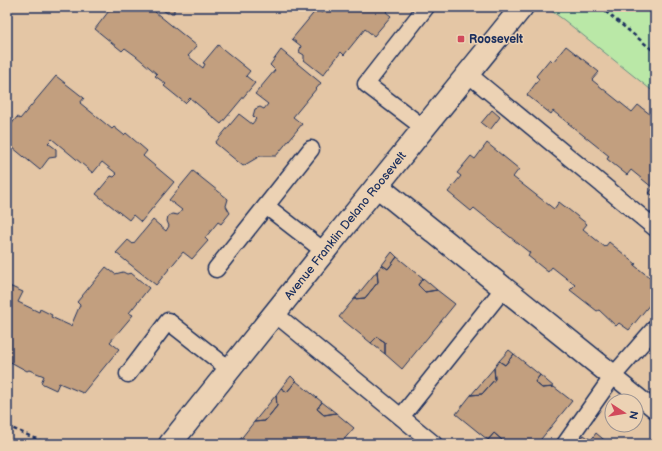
<svg xmlns="http://www.w3.org/2000/svg" width="662" height="451" font-family="'Balsamiq Sans',sans-serif">
  <style>
    .green { fill: #bae8a7; stroke: #6a8c82 }
    .building { fill: #c29f7f; stroke: #1b2f5e }
    .lines { fill: none; stroke-linecap: round; stroke-linejoin: round }
    .lane-casing { stroke: #1b2f5e; stroke-width: 19 }
    .street-casing { stroke: #1b2f5e; stroke-width: 25 }
    .path { stroke: #1b2f5e; stroke-width: 2.5; stroke-dasharray: 4 3; stroke-linecap: butt }
    .lane { stroke: #ecd2b4; stroke-width: 16 }
    .street { stroke: #ecd2b4; stroke-width: 22 }
    .poi-dot { fill: #d1495b; stroke: #ecd2b4; stroke-width: 1.5 }
    .labels { text-anchor: middle; dominant-baseline: central; stroke-width: 3; stroke-linejoin: round; paint-order: stroke }
    .poi-label { font-size: 12px; font-weight: bold; fill: #1b2f5e; stroke: #ecd2b4; text-anchor: start }
    .street-label { font-size: 12px; fill: #1b2f5e; stroke: #ecd2b4 }
  </style>
  <rect width="100%" height="100%" fill="#e4c6a5"/>
  <filter id="ink" filterUnits="userSpaceOnUse"><feTurbulence type="fractalNoise" baseFrequency=".025" numOctaves="2"/><feDisplacementMap in="SourceGraphic" scale="8" xChannelSelector="R" yChannelSelector="G"/><feConvolveMatrix kernelMatrix="1 2 1 2 8 2 1 2 1" color-interpolation-filters="sRGB"/></filter>
  <g filter="url(#ink)">
    <path class="green" d="M546 7H655V93L564 20Z"/>
    <path class="building" d="M112 7H174V13H167L159 7 155 12 197 46 188 56 203 68 205 64 203 63 218 45 250 71 246 76 255 83 221 124 190 98 185 103 164 86 166 84 155 76 157 74 136 56 125 48 122 51 95 29Z
      M327 7H390L386 12 391 16 374 36 365 29 344 55 341 52 323 75 304 60V55L299 52 301 46 292 39 317 9 322 13Z
      M566 46 599 72 592 80 632 112 638 105 655 118V197L649 193 653 188 631 170 627 175 607 159 609 156 553 111 551 114 527 95 539 79 536 76 550 59 553 62Z
      M281 50 321 83 293 117 302 124 276 156H260L243 166 215 143 239 114 252 124 256 119 253 116 255 109 260 107 264 109 268 104 255 94 275 70 270 65Z
      M56 76 84 98 80 103 112 129 114 127 124 135 126 133 147 151 143 156 174 182 141 222 133 215 129 220 96 194 111 176 114 177 117 174 102 162 93 173 52 139 48 143 56 149V157L49 158 40 170 7 143V130L17 117 20 119Z
      M492 110 500 117 490 130 481 123Z
      M487 143 519 169 513 177 554 209 559 202 587 224 583 229 605 247 609 242 636 264 634 265 654 281 651 284 655 287V298L629 330 619 323 616 326 599 310 597 311 570 290 575 285 552 267 548 272 528 256 530 253 474 208 471 211 448 192 461 176 457 173 471 156 475 159Z
      M193 171 228 199 226 206 230 213 221 224 218 222 205 238 208 241 192 259 183 252 156 285 116 253 128 240 133 244 153 220 166 231 169 226 167 221 168 216 172 214 178 215 182 210 169 200Z
      M392 252 397 257 388 269 382 265Z
      M397 257 423 278 418 285 425 292 437 290 455 304 402 369 385 354V342L377 337 371 343 339 317 354 299 365 298 378 282 377 271 382 265 388 269Z
      M106 267 115 274 123 272 127 274 131 273 149 288 129 313 133 315 110 342 119 349 83 393 59 383 56 390 41 383 44 376 29 370 27 371 7 360V285L23 292 18 302 39 312 40 309 52 315 51 317 71 326 80 305 77 302Z
      M377 271 378 282 365 298 354 299Z
      M423 278 437 290 425 292 418 285Z
      M377 337 385 342V354L371 343Z
      M509 350 514 354 505 365 499 361Z
      M514 354 540 375 535 382 542 388 554 387 572 401 537 444H502V440L494 433 488 440 456 414 471 395 482 394 495 379 494 368 499 361 505 365Z
      M494 368 495 379 482 394 471 395Z
      M540 375 554 387 542 388 535 382Z
      M291 376 296 381 287 392 281 388Z
      M296 381 322 402 317 409 324 415 336 413 354 428 340 444H243L239 441 254 422 265 421 277 406 276 395 281 388 287 392Z
      M276 395 277 406 265 421 254 422Z
      M322 402 336 413 324 415 317 409Z
      M494 433 502 440V444H493L488 440Z
      M596 433 609 444H577L584 435 591 440Z"/>
    <g class="lines">
      <g class="lane-casing">
        <path id="lane" d="M468 74 655 228
          M424 128 366 84 426 7
          M266 206 324 251
          M216 269 311 149
          M274 313 434 444
          M128 374 168 321 229 369
          M613 376 655 410
          M401 417 504 288
          M565 444 613 376 655 328"/>
      </g>
      <g class="street-casing">
        <g id="street">
          <path d="M377 186 613 376"/>
          <path id="s1" d="M170 444 351 218 522 7"/>
        </g>
      </g>
      <path class="path" d="M600 7 655 52
        M7 426 48 444"/>
      <use href="#lane" class="lane"/>
      <use href="#street" class="street"/>
    </g>
  </g>
  <rect class="poi-dot" x="457" y="35" width="8" height="8" rx="2"/>
  <g class="labels">
    <g class="poi-label">
      <text x="469" y="39">Roosevelt</text>
    </g>
    <g class="street-label">
      <text stroke="none"><textPath href="#s1" startOffset="280">Avenue Franklin Delano Roosevelt</textPath></text>
    </g>
  </g>
  <rect width="662" height="451" fill="none" stroke="#ecd2b4" stroke-width="24"/>
  <rect x="12" y="12" width="638" height="427" fill="none" stroke="#1b2f5e" stroke-width="1.5" filter="url(#ink)"/>
  <g transform="translate(624 413) rotate(102)"><circle r="19" fill="#ecd2b4" stroke="#989192"/>
  <path d="M0-3L7 15L0 10L-7 15Z" fill="#d1495b"/>
  <text y="-6" font-size="11" font-weight="bold" text-anchor="middle" fill="#1b2f5e">N</text>
  </g>
</svg>
